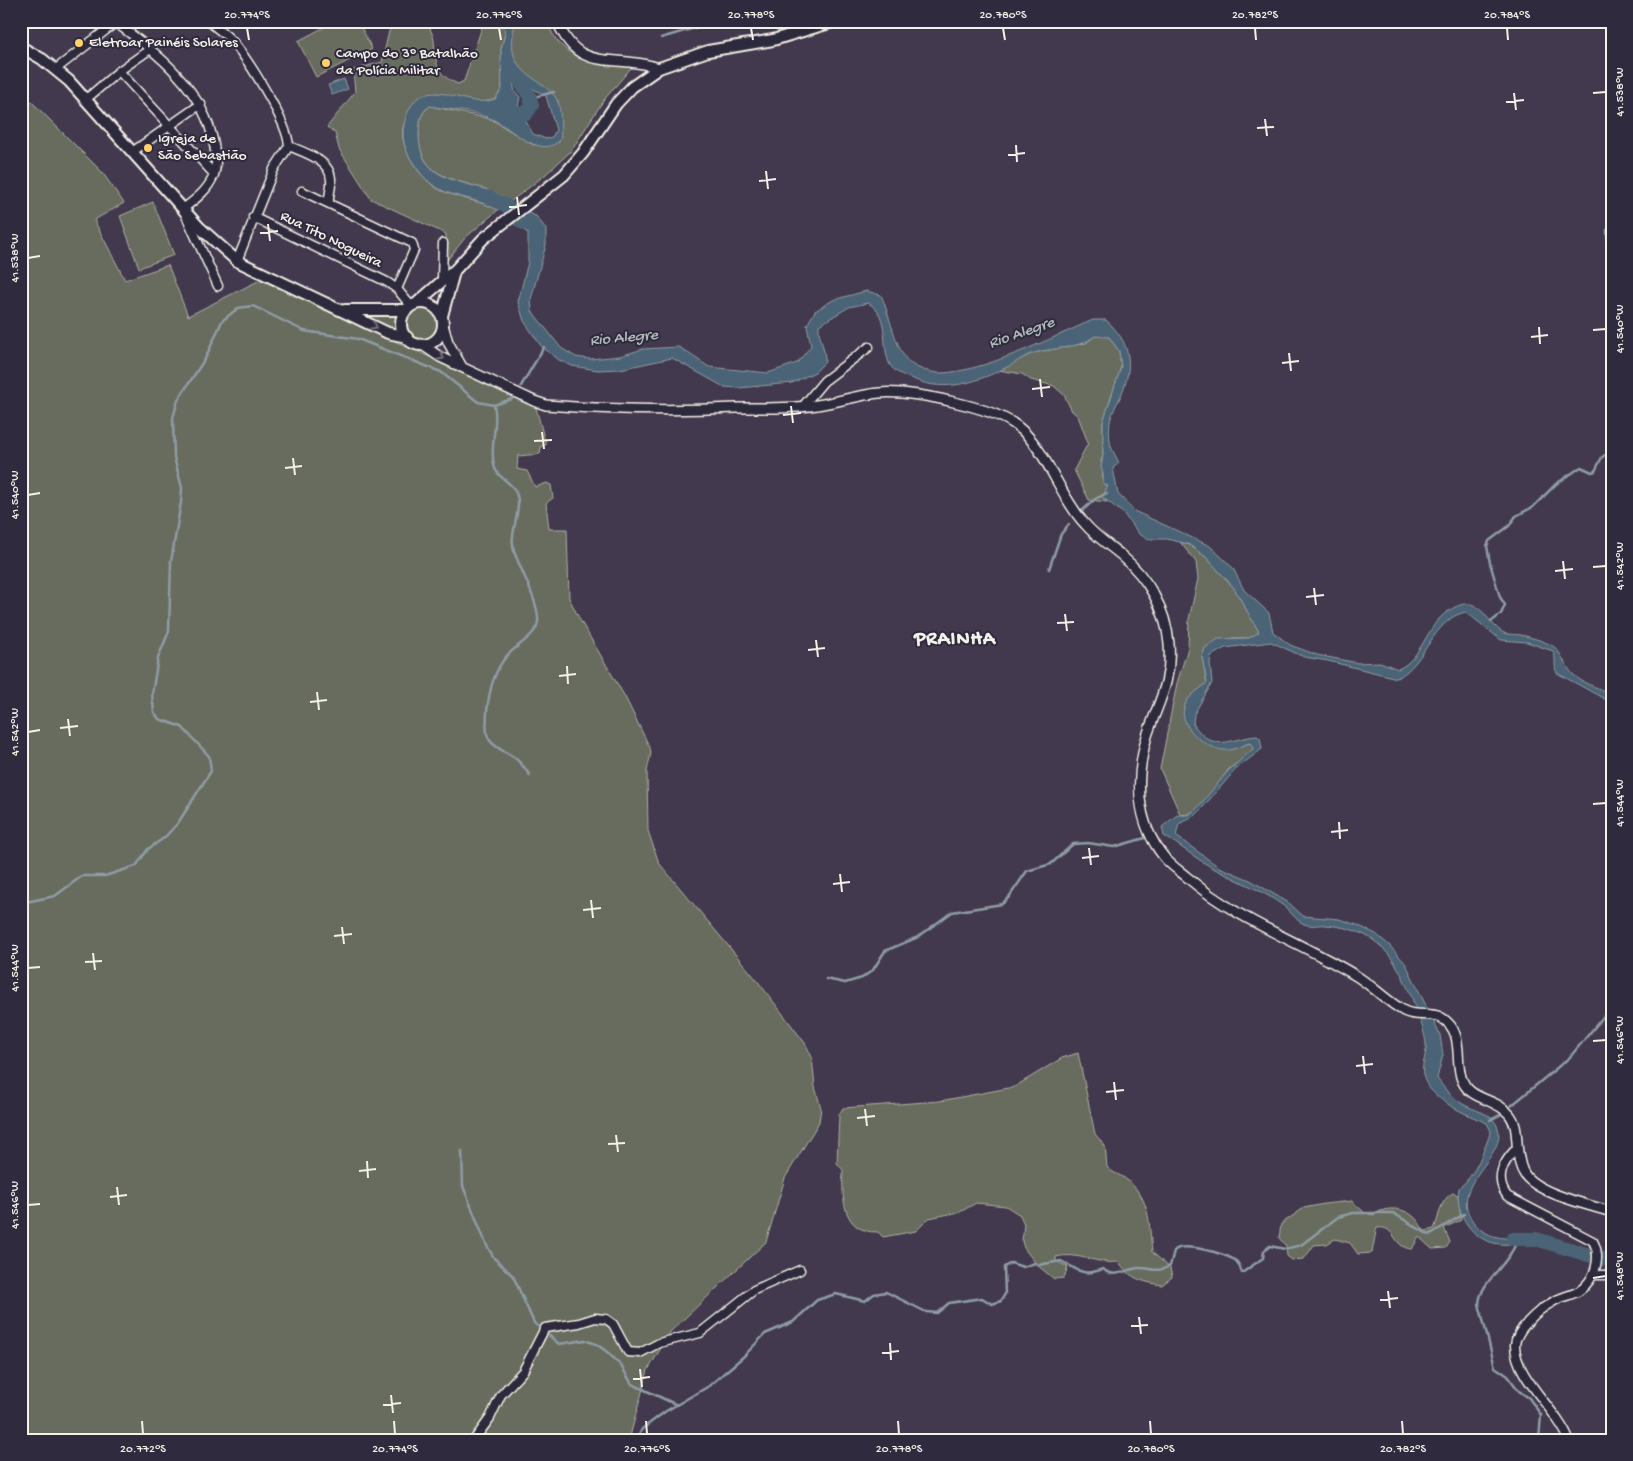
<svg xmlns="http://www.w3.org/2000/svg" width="1633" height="1461" font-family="'Gochi Hand',sans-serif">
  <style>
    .green { fill: #686c5e; stroke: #aeaea3 }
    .water { fill: #4c6476; stroke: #8f9ca4; fill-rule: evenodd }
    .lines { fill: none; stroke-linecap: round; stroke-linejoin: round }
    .stream { stroke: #8f9ca4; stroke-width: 2.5 }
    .river { stroke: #4c6476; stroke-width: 14 }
    .minor-casing { stroke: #f4f1e8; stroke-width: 11 }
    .tertiary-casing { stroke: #f4f1e8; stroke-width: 12 }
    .secondary-casing { stroke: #f4f1e8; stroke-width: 14 }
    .minor { stroke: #2f2a3d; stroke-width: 8 }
    .tertiary { stroke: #2f2a3d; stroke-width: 9 }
    .secondary { stroke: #2f2a3d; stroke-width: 10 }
    .oneway { stroke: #747079 }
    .ticks { fill: none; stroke: #f4f1e8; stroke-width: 2 }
    .poi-dot { fill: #ffd166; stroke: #2f2a3d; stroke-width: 2 }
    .labels { text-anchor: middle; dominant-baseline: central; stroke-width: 4; stroke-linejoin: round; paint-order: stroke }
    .poi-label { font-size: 15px; fill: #f4f1e8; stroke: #2f2a3d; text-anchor: start }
    .street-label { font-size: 15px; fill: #f4f1e8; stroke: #2f2a3d }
    .water-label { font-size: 16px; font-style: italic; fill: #b1b9ba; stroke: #2f2a3d }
    .district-label { font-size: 20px; font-weight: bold; letter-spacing: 1px; fill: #f4f1e8; stroke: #2f2a3d }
    .neatline { fill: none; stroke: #f4f1e8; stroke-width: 2 }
    .ticks-label { font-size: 12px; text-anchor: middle; fill: #f4f1e8 }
  </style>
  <rect width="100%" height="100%" fill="#43394e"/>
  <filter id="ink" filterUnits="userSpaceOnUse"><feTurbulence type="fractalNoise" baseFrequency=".02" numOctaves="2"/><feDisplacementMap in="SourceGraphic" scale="10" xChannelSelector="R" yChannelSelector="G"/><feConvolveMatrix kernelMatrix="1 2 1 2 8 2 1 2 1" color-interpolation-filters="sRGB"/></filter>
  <g filter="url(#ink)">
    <path class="green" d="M336 21H358L372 49 316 77 298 41Z
      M401 21H427C429 27 433 34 434 40 436 62 435 75 458 84L464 81 484 21H504L505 34 501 49 502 89 495 99 480 103 437 93C430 100 407 116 404 124 396 146 422 181 440 190 459 199 479 200 498 210L465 238 445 263 446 234 371 199 339 149 335 133 327 127 355 92 353 70 382 62 389 31Z
      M515 21H547C560 60 594 66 631 65V68L603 101 571 151 545 175 510 202C480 176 418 191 419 133 420 121 420 113 430 106L491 119 533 145 559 142 558 101C543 84 511 70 511 45 511 37 514 29 515 21Z
      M21 91 102 172 124 203 94 220 125 280 168 265 188 316 260 280 287 287 364 327 533 404 536 408 546 445 541 446 540 454 518 456 517 469 527 471 535 487 547 483 551 485 553 498 546 503 549 529H567L569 598 580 620 625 697 650 748 651 753 647 771 648 831 659 863 756 979 805 1043 812 1057 815 1087 821 1108 819 1122 785 1178 766 1242 671 1331 648 1370 629 1440H21Z
      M153 202 174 255 139 268 120 216Z
      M405 323a17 17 0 1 1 34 0a17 17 0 1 1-34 0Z
      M350 311 400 312 399 321 402 334Z
      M1102 335 1109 337 1119 351 1121 367 1103 422V456L1101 461 1103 473 1102 480 1108 485 1103 497 1107 502 1089 500 1074 470 1088 443 1078 416 1072 411 1064 395 1054 386 1031 380 1022 374 998 370 1033 353 1086 343 1095 336Z
      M1180 542 1188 544 1206 557 1234 588 1259 632 1249 638H1233L1205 648 1202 657 1207 683 1189 698 1185 705 1200 739C1221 751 1226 751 1249 743L1253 745V749C1249 757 1236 763 1229 769 1219 781 1197 820 1180 814L1160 769 1177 683 1188 648 1189 619 1198 579 1196 562Z
      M1078 1053 1095 1134 1105 1146 1107 1167C1113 1174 1120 1174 1127 1180 1151 1199 1149 1224 1152 1252L1170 1268 1172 1277 1162 1285C1143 1282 1130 1279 1119 1262 1097 1265 1077 1251 1056 1257V1261L1068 1267 1064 1278 1054 1279 1037 1265 1024 1248 1022 1241 1024 1224 1020 1215 1006 1206 976 1203 960 1212 929 1218 916 1231 883 1237 878 1232C842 1233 842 1198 843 1170L837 1163 839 1115 843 1108 940 1101 1014 1087 1062 1058Z
      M1453 1193 1458 1195 1461 1220 1444 1228 1450 1242 1446 1248 1432 1249 1419 1237 1412 1249C1392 1248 1397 1225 1377 1228L1376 1231 1372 1253 1358 1254 1350 1243 1335 1239 1327 1244 1314 1245 1304 1259 1292 1260 1287 1256 1286 1246 1279 1238 1281 1224 1304 1208 1324 1204 1352 1201 1365 1213 1374 1215C1384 1206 1405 1207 1415 1218 1420 1222 1420 1227 1425 1231L1434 1229C1440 1216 1439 1200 1453 1193Z"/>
    <path class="water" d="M504 21H515C510 51 510 63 537 81 544 86 553 92 557 100 562 109 560 128 561 139 556 145 548 148 540 146 523 143 508 126 492 119 474 111 450 110 430 106 420 112 420 121 419 133 418 192 480 176 510 202L498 210C460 190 438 203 412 161 405 150 401 137 404 125 405 116 412 100 421 96 445 85 470 109 495 99L502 89 501 49 505 34ZM516 79 546 96 556 130 552 137 546 139 533 134 518 107 520 97 515 92 513 83Z
      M344 79 348 89 332 95 328 85Z
      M525 212 536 216 546 229V245L531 299 532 311 561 348 576 357 590 359 620 356 643 349 679 347 709 367 768 373 797 363 811 346 807 325 815 311 833 300 866 291 881 295C889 312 896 351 909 362 917 369 931 373 941 373 984 372 1053 337 1093 320H1106C1130 342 1134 363 1122 393 1118 403 1112 411 1110 422 1109 430 1109 442 1112 449 1114 454 1117 458 1119 463L1113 468 1118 494 1134 511 1210 546 1233 568 1244 590 1269 613 1273 632 1290 645 1317 655 1358 663 1380 662 1398 669C1422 659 1426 626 1447 612 1479 590 1481 617 1502 632 1507 635 1515 634 1520 635 1531 637 1544 641 1553 646 1562 652 1565 668 1575 676 1586 686 1600 687 1612 695V703L1557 673C1553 666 1557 658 1553 651L1527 642 1501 640 1466 612C1433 618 1426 664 1397 678L1328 661 1304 657 1271 642 1225 648 1211 656 1210 663 1212 683 1194 714 1193 724C1215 755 1229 738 1257 736L1260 738 1262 749 1237 768 1197 814 1179 824 1176 836 1219 867 1250 880 1289 903 1303 916 1339 919 1357 925 1376 934 1389 945 1406 964 1440 1035 1443 1055 1437 1078C1444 1089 1451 1096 1461 1103 1473 1111 1493 1112 1498 1128 1507 1159 1444 1186 1475 1224 1489 1241 1512 1239 1532 1237L1531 1242C1517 1244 1499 1247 1485 1240 1466 1231 1455 1208 1459 1188 1476 1175 1484 1150 1491 1131L1487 1123C1466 1114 1429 1100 1423 1075 1421 1064 1427 1055 1426 1045 1425 1027 1408 987 1399 970 1382 940 1360 928 1326 925 1319 924 1311 927 1304 924 1294 919 1290 910 1281 904 1260 889 1235 880 1211 867 1195 858 1180 845 1164 836L1162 827 1177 815H1189L1198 807 1228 771 1253 749V745L1249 743C1241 746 1233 751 1223 750 1205 748 1176 725 1185 705 1188 696 1200 689 1207 683L1202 657 1205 648 1218 639 1249 638 1259 632 1234 588 1206 557 1188 544 1167 539H1148L1139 534 1123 513 1102 497 1108 486 1103 484V473L1101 468 1103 455V422L1121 367 1119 351 1109 337 1095 336C1079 349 1055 347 1034 353 1026 355 1018 361 1011 365 980 381 947 394 913 379 905 376 895 373 890 365 880 345 891 316 868 303L849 307 819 325C818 338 826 349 825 362L815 372 792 383 739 388 724 387 672 358 620 369 598 370 572 366 559 360 541 346 524 321 518 302 528 262V233L511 222Z"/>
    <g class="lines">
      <path class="stream" d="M661 38 718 21
        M530 98 554 92
        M1607 230 1612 319
        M521 386 544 347
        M494 405C499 425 489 445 494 465 497 481 516 480 518 501 519 518 508 538 515 554 521 570 540 606 538 622 536 637 514 646 505 658 493 673 489 692 487 711 487 719 485 730 488 737 493 748 507 752 515 758 521 763 526 769 530 776
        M1082 511 1095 499 1107 493
        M1049 569 1061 534 1069 524
        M1491 622 1501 614 1505 605 1500 597 1490 563 1487 546 1489 541 1509 526 1516 516 1533 507 1556 484 1581 467 1592 472 1595 471 1602 457 1612 451
        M21 903 55 896 82 876H105L136 866 148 849 164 838 178 823 211 771 209 756 182 727 159 719 154 712 152 694 158 658 169 631 171 562 181 502 182 488 174 457 173 418 178 400 206 357 222 321 238 308 253 306 304 331 358 339 441 372 478 402 494 405 512 399
        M826 979 845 983 862 978 873 970 885 951 918 937 952 912 1002 904 1009 897 1027 871 1051 864 1073 844 1088 843 1114 847 1145 838
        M1511 1106 1570 1057 1603 1017 1612 1010
        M1490 1120 1500 1115
        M462 1151 463 1186 486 1244 494 1258 513 1276 534 1323 559 1344 585 1340 596 1344 606 1351 620 1364 632 1384 677 1405
        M1516 1243C1508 1266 1480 1281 1479 1304L1495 1367 1508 1376 1519 1391 1529 1398 1541 1415 1539 1440
        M627 1440 638 1437 642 1429 666 1411 709 1386 744 1356 765 1334 793 1322 817 1300 836 1294 865 1301 874 1294 886 1292 926 1312 937 1313 949 1303 982 1298 992 1304 1001 1301 1005 1294 1004 1267 1011 1263 1023 1267 1035 1263 1038 1265 1061 1261C1079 1270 1081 1277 1103 1269 1114 1279 1125 1270 1138 1268 1152 1267 1155 1274 1170 1266L1174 1251C1183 1241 1224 1254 1235 1260 1240 1264 1240 1269 1242 1273L1263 1258 1264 1251 1270 1246 1285 1249 1301 1245 1338 1217 1353 1213H1393L1429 1235 1464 1214"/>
      <path class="river" d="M505 111 526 114 532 105 529 95 508 64
        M489 197 507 206 523 223
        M1513 1239H1536L1602 1259 1612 1260"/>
      <g class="minor-casing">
        <path id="minor" d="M113 21C156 51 205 90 214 145 216 154 217 166 214 175 208 190 196 199 183 209L218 286
          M208 21C216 27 225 34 232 41 248 59 288 123 289 146
          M56 69 115 23
          M119 71 214 174
          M85 100 119 71 149 50
          M289 146C303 152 331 160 331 180 332 188 328 195 329 203
          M132 152 201 104
          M302 191 412 243 414 250 397 289
          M253 217 387 282 397 289 411 306
          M237 261 274 169 289 146
          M442 281 443 243
          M803 406 824 381 869 347
          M1517 1148C1503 1162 1494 1178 1507 1196L1593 1241C1602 1258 1595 1280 1579 1291 1570 1296 1559 1297 1551 1303 1538 1310 1516 1330 1515 1345 1515 1378 1557 1409 1569 1440
          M1593 1275H1612
          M474 1440 490 1418 501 1395 523 1371 545 1328 579 1323 595 1318 606 1319 613 1324 628 1352 640 1353 659 1343 700 1333 754 1290 800 1270"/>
      </g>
      <g class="tertiary-casing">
        <path id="tertiary" d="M557 21C580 76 612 52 659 68
          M443 325 448 342 462 367
          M421 344 440 357 534 401 546 405C610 410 673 411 737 408 763 408 791 409 817 405 838 402 858 395 879 393 910 390 993 407 1017 426 1047 449 1059 496 1085 524 1095 536 1109 545 1121 555 1148 578 1166 609 1169 644 1172 683 1158 702 1147 736 1135 779 1135 821 1164 857 1170 865 1180 871 1188 878 1237 920 1298 941 1353 974 1371 984 1386 1001 1404 1011 1417 1018 1431 1011 1442 1018 1464 1032 1455 1056 1461 1077 1468 1101 1495 1097 1509 1114 1518 1124 1516 1140 1518 1152 1519 1160 1520 1168 1525 1175 1539 1194 1589 1205 1612 1212"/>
      </g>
      <g class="secondary-casing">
        <path id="secondary" d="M21 47 42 59 69 81 199 227 237 261 388 333 407 337
          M417 303 456 269 483 239 564 175 583 153 616 104 632 87 659 68 708 51 773 40 836 21
          M401 324a21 21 0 1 1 42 0a21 21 0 1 1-42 0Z
          M345 310H407
          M442 316 454 272"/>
      </g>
      <use href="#minor" class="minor"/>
      <use href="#tertiary" class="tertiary"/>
      <use href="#secondary" class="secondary"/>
    </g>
    <defs><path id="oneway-chevron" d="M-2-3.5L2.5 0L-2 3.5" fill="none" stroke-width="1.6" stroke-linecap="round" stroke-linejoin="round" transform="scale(1.25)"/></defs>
    <g class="oneway">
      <use href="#oneway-chevron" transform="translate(374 326) rotate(27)"/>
      <use href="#oneway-chevron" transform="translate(441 357) rotate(28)"/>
    </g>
  </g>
  <path class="ticks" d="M247 28 249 40M499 28 501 40M751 28 753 40M1003 28 1005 40M1255 28 1256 40M1507 28 1508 40M1514 93 1516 110M1593 93 1606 92M1506 102 1524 100M1265 119 1267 136M1257 128 1274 127M1016 145 1017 162M1008 155 1025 153M766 171 768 189M759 181 776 179M517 197 519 215M509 207 527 205M268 224 270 241M260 233 278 231M28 258 40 256M1539 327 1540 344M1593 330 1606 329M1531 337 1548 335M1289 353 1291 371M1282 363 1299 361M1040 379 1042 397M1032 389 1050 387M791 406 793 423M783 415 801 413M542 432 544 449M534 441 552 440M293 458 295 475M285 468 302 466M28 495 40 493M1563 561 1565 579M1593 567 1606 566M1555 571 1573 569M1314 588 1316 605M1306 597 1324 595M1065 614 1067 631M1057 623 1074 622M816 640 818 657M808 650 825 648M567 666 568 684M559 676 576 674M317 692 319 710M310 702 327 700M68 719 70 736M60 728 78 726M28 732 40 730M1593 804 1606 803M1339 822 1340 839M1331 832 1348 830M1089 848 1091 865M1082 858 1099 856M840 874 842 892M833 884 850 882M591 900 593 918M583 910 601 908M342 927 344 944M334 936 352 934M93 953 95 970M85 962 102 961M28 968 40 967M1593 1041 1606 1040M1363 1056 1365 1074M1356 1066 1373 1064M1114 1082 1116 1100M1106 1092 1124 1090M865 1109 867 1126M857 1118 875 1116M616 1135 618 1152M608 1144 625 1143M367 1161 368 1178M359 1171 376 1169M117 1187 119 1205M110 1197 127 1195M28 1205 40 1204M1593 1278 1606 1276M1388 1291 1390 1308M1380 1300 1398 1298M1139 1317 1141 1334M1131 1326 1148 1325M890 1343 891 1360M882 1353 899 1351M640 1369 642 1387M633 1379 650 1377M391 1395 393 1413M383 1405 401 1403M142 1421 143 1434M394 1421 395 1434M646 1421 647 1434M898 1421 899 1434M1150 1421 1151 1434M1402 1421 1403 1434"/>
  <g class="poi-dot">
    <circle cx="79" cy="43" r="5"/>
    <circle cx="326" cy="63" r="5"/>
    <circle cx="148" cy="148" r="5"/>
  </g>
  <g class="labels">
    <g class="poi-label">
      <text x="89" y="43">Eletroar Painéis Solares</text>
      <text x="336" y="54">Campo do 3º Batalhão<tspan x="336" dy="17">da Polícia Militar</tspan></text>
      <text x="158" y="139">Igreja de<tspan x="158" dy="17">São Sebastião</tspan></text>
    </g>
    <g class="street-label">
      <text transform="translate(331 240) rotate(26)">Rua Tito Nogueira</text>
    </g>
    <g class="water-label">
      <text transform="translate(1022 334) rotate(-19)">Rio Alegre</text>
      <text transform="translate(624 339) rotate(-5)">Rio Alegre</text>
    </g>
    <g class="district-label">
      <text x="955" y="640">PRAINHA</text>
    </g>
  </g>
  <rect width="1633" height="1461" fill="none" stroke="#2f2a3d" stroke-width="55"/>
  <rect x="28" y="28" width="1578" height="1406" class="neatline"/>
  <g class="ticks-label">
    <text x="247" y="18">20.774°S</text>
    <text x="499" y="18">20.776°S</text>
    <text x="751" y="18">20.778°S</text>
    <text x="1003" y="18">20.780°S</text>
    <text x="1255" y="18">20.782°S</text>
    <text x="1507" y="18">20.784°S</text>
    <text transform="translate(1619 92) rotate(-90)" y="4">41.538°W</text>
    <text transform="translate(14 258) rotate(-90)" y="4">41.538°W</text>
    <text transform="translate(1619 329) rotate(-90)" y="4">41.540°W</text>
    <text transform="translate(14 495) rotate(-90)" y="4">41.540°W</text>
    <text transform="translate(1619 566) rotate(-90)" y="4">41.542°W</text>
    <text transform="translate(14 732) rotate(-90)" y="4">41.542°W</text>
    <text transform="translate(1619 803) rotate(-90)" y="4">41.544°W</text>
    <text transform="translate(14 968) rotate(-90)" y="4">41.544°W</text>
    <text transform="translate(1619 1040) rotate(-90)" y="4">41.546°W</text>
    <text transform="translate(14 1205) rotate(-90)" y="4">41.546°W</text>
    <text transform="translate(1619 1276) rotate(-90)" y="4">41.548°W</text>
    <text x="143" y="1452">20.772°S</text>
    <text x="395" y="1452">20.774°S</text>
    <text x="647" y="1452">20.776°S</text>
    <text x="899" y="1452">20.778°S</text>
    <text x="1151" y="1452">20.780°S</text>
    <text x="1403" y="1452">20.782°S</text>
  </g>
</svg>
